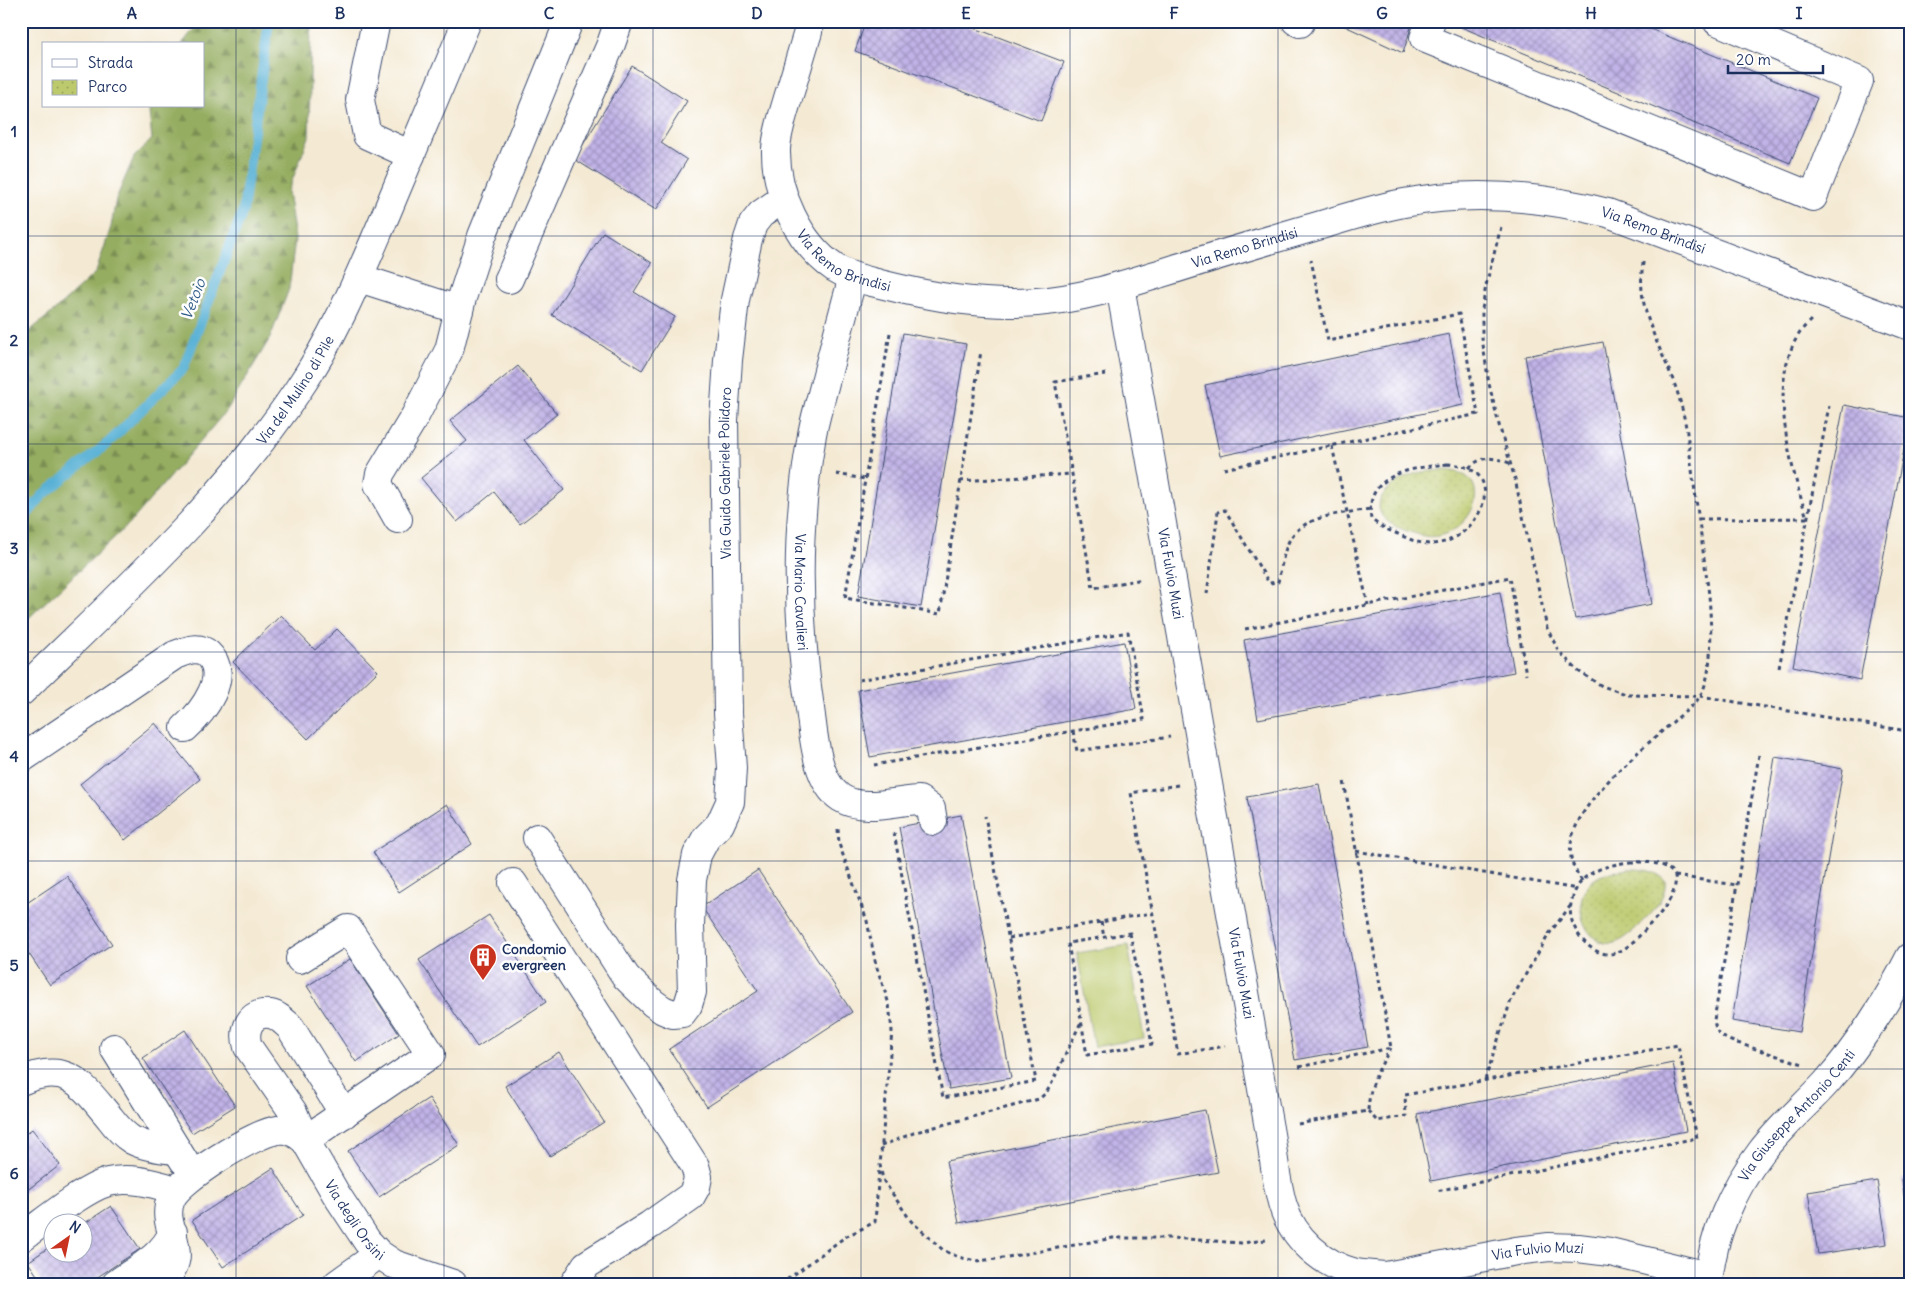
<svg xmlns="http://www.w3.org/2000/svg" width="1931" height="1305" font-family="Delius,sans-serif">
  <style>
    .forest { fill: url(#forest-firs); stroke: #586e5f }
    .park { fill: url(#park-dots); stroke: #6c7c65 }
    .pitch { fill: #bcc96c; stroke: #6c7c65 }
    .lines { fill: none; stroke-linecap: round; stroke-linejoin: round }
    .stream { stroke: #58b1d5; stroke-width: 10 }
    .building { fill: url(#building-cross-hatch) }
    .minor-casing { stroke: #3c4b70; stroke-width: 30 }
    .path { stroke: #3c4b70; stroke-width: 3; stroke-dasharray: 4 4; stroke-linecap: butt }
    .minor { stroke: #fff; stroke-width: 28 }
    .grid { fill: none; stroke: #1b2f5e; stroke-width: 1; stroke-opacity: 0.55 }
    .labels { text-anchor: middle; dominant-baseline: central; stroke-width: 5; stroke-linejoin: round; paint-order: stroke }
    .street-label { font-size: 14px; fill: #1b2f5e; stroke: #fff }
    .poi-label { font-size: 14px; font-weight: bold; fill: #1b2f5e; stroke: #fff; text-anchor: start }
    .water-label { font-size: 15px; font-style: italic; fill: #305c88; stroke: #fff }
    .neatline { fill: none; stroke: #1b2f5e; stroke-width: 2 }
    .grid-label { font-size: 16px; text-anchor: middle; font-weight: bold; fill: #1b2f5e }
  </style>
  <defs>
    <pattern id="forest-firs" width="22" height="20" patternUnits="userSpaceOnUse" patternTransform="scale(1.25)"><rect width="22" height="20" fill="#95ad60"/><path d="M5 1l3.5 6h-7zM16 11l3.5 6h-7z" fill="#798d52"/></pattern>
    <pattern id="park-dots" width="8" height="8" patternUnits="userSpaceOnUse" patternTransform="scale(1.25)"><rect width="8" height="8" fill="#bcc96c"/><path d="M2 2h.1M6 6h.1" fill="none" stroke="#a1ad60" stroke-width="1.8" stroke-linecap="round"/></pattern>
    <pattern id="building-cross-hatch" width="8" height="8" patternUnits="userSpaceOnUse" patternTransform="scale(1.25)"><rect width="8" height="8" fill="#c1b3e7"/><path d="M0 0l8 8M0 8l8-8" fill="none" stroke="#9c92be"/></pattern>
  </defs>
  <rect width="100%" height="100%" fill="#fff"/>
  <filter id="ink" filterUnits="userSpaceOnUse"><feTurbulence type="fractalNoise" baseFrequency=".02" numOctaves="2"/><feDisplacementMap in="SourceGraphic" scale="10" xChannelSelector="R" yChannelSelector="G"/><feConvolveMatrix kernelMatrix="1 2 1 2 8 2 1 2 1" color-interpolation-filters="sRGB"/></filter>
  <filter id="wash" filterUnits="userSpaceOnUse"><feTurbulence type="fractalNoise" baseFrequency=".0096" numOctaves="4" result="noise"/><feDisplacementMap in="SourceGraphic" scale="20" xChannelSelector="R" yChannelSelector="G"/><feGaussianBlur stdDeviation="1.12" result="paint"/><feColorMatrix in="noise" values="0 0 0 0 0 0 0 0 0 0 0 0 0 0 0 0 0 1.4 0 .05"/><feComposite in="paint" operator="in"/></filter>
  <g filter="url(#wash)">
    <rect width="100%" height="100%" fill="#f4ead4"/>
    <path class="forest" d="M200 21H311L309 137 288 191 295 239 289 289 270 338 227 410 131 522 21 625V338L54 311 96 272 111 227 116 199 134 157 152 139 149 112 151 106H204V44H182Z"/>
    <path class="park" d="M1444 470C1507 473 1464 552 1417 534 1406 531 1390 526 1383 517 1368 498 1399 478 1414 474 1423 471 1434 471 1444 470Z
      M1628 869C1642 869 1655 870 1665 880 1667 895 1654 911 1644 920 1635 929 1626 940 1614 943 1586 949 1568 901 1592 881 1602 873 1616 871 1628 869Z"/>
    <path class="pitch" d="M1128 945 1144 1038 1094 1047 1077 953Z"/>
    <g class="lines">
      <path class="stream" d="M21 522 43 495 108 443 183 369 243 211 269 21"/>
    </g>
    <g id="blocks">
      <path class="building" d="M866 21H956L1064 62 1041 121 855 51Z
        M1334 21H1413L1403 53Z
        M1463 21H1631L1817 98 1790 163 1461 27Z
        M632 66 687 101 661 143 687 160 656 210 574 159Z
        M603 232 652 263 634 292 675 317 642 370 552 315Z
        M903 333 966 344 921 607 858 596Z
        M1449 334 1463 405 1220 456 1205 385Z
        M1603 342 1652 604 1575 619 1525 356Z
        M518 366 557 414 524 440 564 490 520 524 494 492 457 522 421 478 467 441 450 421Z
        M1844 405 1910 418 1860 680 1793 666Z
        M1500 592 1514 672 1258 719 1244 640Z
        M281 615 315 650 337 629 378 671 308 739 233 662Z
        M1124 642 1136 709 870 757 858 690Z
        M155 723 200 779 125 840 80 784Z
        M1775 757 1843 769 1799 1032 1732 1021Z
        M1319 784 1368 1047 1295 1060 1247 797Z
        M447 804 472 844 399 892 373 852Z
        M961 815 1011 1078 949 1089 899 827Z
        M758 870 852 1012 707 1107 669 1049 758 991 702 907Z
        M67 876 112 944 50 985 21 942V907Z
        M489 915 546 1002 477 1047 419 960Z
        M350 959 399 1034 356 1062 307 986Z
        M185 1030 235 1106 192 1133 143 1058Z
        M559 1052 604 1122 550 1156 505 1086Z
        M1673 1063 1686 1131 1431 1181 1417 1114Z
        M429 1098 459 1145 379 1197 348 1151Z
        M1205 1110 1218 1172 959 1223 946 1161Z
        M32 1129 60 1165 21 1195V1137Z
        M273 1168 303 1215 223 1267 192 1220Z
        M1910 1178V1229L1909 1230 1902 1179Z
        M1877 1181 1887 1244 1818 1254 1808 1192Z
        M111 1206 140 1249 87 1284H43L28 1262 52 1245V1252H82V1225Z"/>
    </g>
  </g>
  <g filter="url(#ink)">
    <use href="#blocks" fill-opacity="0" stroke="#3c4b70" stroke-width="1"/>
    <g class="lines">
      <g class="minor-casing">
        <g id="minor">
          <path d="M376 21 360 100 367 135 411 155"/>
          <path id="s1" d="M809 21 808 32C801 54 795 76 788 98 783 115 777 132 776 149 775 192 799 244 835 268 849 277 865 280 880 284 932 297 983 306 1037 302 1081 299 1123 285 1165 272 1212 257 1259 243 1307 229 1339 220 1371 209 1404 203 1472 190 1541 196 1608 213L1910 326"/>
          <path d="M1296 21 1300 23"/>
          <path d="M1431 21 1424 38 1813 197 1859 81 1717 21"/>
          <path id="s2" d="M853 277C842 316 832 355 822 394 818 409 813 425 811 441 795 532 797 625 811 716 814 741 818 783 841 798 863 812 895 801 919 800L931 809 933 821"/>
          <path d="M359 278 459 310"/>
          <path d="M509 279 611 44 619 21"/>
          <path id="s3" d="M1120 286 1270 1134C1274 1157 1276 1183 1283 1206 1293 1238 1323 1265 1356 1273 1366 1275 1376 1275 1386 1276L1516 1251 1549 1247 1578 1248 1610 1252 1708 1276"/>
          <path d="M398 519 378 484 380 474 415 416 449 350 462 298 482 236 569 21"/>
          <path id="s4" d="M21 692C118 597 222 504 298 390 335 336 360 274 386 214 413 150 440 86 467 21"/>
          <path d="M21 759 175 655C186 651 198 645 208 654 231 675 203 712 185 728"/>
          <path id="s5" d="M537 838 626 977 653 1003 663 1010 673 1014 682 1013 688 1005 692 992 690 925 692 880 697 855 706 838 720 824 730 802 732 768 728 713 724 420 728 360 735 300 748 239 753 224 761 214 784 198"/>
          <path d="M513 883 695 1166 698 1177 696 1187 691 1196 650 1225 586 1265 574 1284"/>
          <path d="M300 959 348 929 431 1054 305 1140"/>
          <path d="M114 1048 184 1161"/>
          <path d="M21 1081C68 1060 82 1085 110 1118 116 1126 124 1135 132 1140 146 1147 162 1149 177 1150"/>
          <path id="s6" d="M344 1114 290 1027C284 1022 278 1015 270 1014 249 1011 243 1031 248 1047L293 1112 305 1140 336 1194 367 1241 379 1254 394 1264 453 1284"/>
          <path d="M21 1238C44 1222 83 1189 108 1182 130 1176 155 1184 176 1190"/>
          <path d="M116 1284C137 1269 163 1256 173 1232"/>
          <path d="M160 1284C196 1251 158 1230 171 1199 179 1179 256 1132 278 1130 289 1128 297 1134 305 1140"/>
          <path d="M337 1284 379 1254"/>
          <path id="s7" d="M1708 1284C1712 1236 1732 1190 1761 1152 1780 1127 1805 1106 1826 1083 1857 1048 1889 999 1910 957"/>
        </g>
      </g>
      <path class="path" d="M1501 227 1486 285 1482 310V338L1489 384 1499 425 1515 479 1547 628 1558 650 1578 671 1602 686 1629 695 1700 696 1901 730 1910 729
        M890 333 845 598 940 614 981 351
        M1106 374 1055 382 1093 588 1143 579
        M1332 446 1368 605
        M1447 464C1515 466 1479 544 1431 544 1419 544 1409 539 1398 534 1388 530 1379 526 1371 519 1364 473 1413 468 1447 464Z
        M1469 468C1482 455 1494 457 1509 463
        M1224 469 1478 414 1459 314 1328 341 1311 260
        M836 474 865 479
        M960 481 1072 474
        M1699 519 1807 518C1790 463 1761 366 1811 320
        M1207 594 1218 512 1225 510 1269 583 1278 582C1281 569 1283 553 1289 541 1303 514 1344 514 1370 509
        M1245 629 1510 577 1526 675
        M1779 668 1829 406
        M859 680 1128 632 1144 719 874 765
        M1073 731 1077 751 1170 737
        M1759 755 1714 1020C1716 1033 1720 1036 1731 1041L1803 1064
        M1178 785 1131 793 1178 1054 1225 1046
        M838 829 839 844 867 921 876 965 889 1004 892 1031 880 1165 883 1180 911 1221 943 1250 958 1257 976 1261 997 1259 1113 1238H1172L1241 1243 1266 1240
        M894 833 943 1098 1036 1081 985 816
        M1356 851 1577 889
        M1630 862C1646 862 1666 861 1675 876 1678 892 1663 912 1652 922 1641 934 1627 952 1610 954 1591 955 1574 933 1571 917 1568 903 1576 884 1587 876 1600 867 1615 864 1630 862Z
        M1675 876 1737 885
        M1582 881C1577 873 1572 866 1571 857 1563 809 1644 748 1675 720 1683 713 1695 705 1700 696 1714 674 1711 621 1709 595L1687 433C1684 415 1680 398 1673 380 1657 339 1634 305 1644 258
        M1101 922 1104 937
        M1130 933 1152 1044 1087 1055 1068 943Z
        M1009 938 1152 913
        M1299 1067 1391 1048 1344 781
        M1485 1080 1511 1000 1549 934 1571 905
        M1368 1111 1377 1121 1406 1116 1405 1095 1678 1045 1697 1138 1436 1191
        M1298 1124 1368 1111C1369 1087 1378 1069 1391 1048
        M881 1146 916 1132 1039 1099 1046 1093 1051 1085 1081 1022
        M781 1284 845 1237 875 1222 879 1170"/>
      <use href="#minor" class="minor"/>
    </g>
  </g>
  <path class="grid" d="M236 21V1284M444 21V1284M653 21V1284M861 21V1284M1070 21V1284M1278 21V1284M1487 21V1284M1695 21V1284M21 236H1910M21 444H1910M21 652H1910M21 861H1910M21 1069H1910"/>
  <defs>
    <g id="building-pin" transform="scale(1.4375)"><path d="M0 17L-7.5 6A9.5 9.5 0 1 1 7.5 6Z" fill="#c8321e" stroke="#fff"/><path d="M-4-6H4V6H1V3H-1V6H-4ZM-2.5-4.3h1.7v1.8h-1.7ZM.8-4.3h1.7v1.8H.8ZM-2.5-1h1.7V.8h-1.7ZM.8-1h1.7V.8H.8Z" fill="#fff"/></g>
  </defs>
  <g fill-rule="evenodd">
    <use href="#building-pin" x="483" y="957"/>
  </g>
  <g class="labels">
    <g class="street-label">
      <text stroke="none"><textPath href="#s1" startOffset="1112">Via Remo Brindisi</textPath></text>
      <text stroke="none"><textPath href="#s1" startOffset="692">Via Remo Brindisi</textPath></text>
      <text stroke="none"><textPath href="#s1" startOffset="274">Via Remo Brindisi</textPath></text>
      <text stroke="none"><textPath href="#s4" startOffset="409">Via del Mulino di Pile</textPath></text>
      <text stroke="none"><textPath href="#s5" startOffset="788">Via Guido Gabriele Polidoro</textPath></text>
      <text stroke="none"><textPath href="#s3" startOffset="292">Via Fulvio Muzi</textPath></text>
      <text stroke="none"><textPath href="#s2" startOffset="321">Via Mario Cavalieri</textPath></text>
      <text stroke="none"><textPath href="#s3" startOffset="698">Via Fulvio Muzi</textPath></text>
      <text stroke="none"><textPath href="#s7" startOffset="195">Via Giuseppe Antonio Centi</textPath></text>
      <text stroke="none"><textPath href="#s6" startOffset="379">Via degli Orsini</textPath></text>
      <text stroke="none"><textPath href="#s3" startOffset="1222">Via Fulvio Muzi</textPath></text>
    </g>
    <g class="poi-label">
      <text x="502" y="949">Condomio<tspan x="502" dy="16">evergreen</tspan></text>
    </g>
    <g class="water-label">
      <text transform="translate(193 299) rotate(-69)">Vetoio</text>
    </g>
  </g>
  <rect width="1931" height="1305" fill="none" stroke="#fff" stroke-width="55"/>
  <rect x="42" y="42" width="162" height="65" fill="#ffffff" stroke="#a4acbf"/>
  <rect x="52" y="59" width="25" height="8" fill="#ffffff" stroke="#a4acbf"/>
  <text x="88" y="68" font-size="15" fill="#1b2f5e">Strada</text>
  <rect x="52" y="80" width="25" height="15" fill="url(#park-dots)" stroke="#a4acbf"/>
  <text x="88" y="92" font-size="15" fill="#1b2f5e">Parco</text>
  <g transform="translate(68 1238) rotate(33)"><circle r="24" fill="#ffffff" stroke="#a4acbf"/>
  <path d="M0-4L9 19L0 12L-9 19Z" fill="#c8321e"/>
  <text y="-8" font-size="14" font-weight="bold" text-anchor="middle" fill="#1b2f5e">N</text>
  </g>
  <path d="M1728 65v8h95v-8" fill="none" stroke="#1b2f5e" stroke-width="2.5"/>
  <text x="1736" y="65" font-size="15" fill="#1b2f5e" stroke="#ffffff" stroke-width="4" paint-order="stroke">20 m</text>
  <rect x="28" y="28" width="1876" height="1250" class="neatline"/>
  <g class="grid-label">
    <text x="132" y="19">A</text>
    <text x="340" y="19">B</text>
    <text x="549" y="19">C</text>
    <text x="757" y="19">D</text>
    <text x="966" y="19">E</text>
    <text x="1174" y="19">F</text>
    <text x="1382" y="19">G</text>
    <text x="1591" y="19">H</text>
    <text x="1799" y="19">I</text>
    <text x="14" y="137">1</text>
    <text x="14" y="346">2</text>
    <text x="14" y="554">3</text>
    <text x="14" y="762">4</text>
    <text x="14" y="971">5</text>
    <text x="14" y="1179">6</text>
  </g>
</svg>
